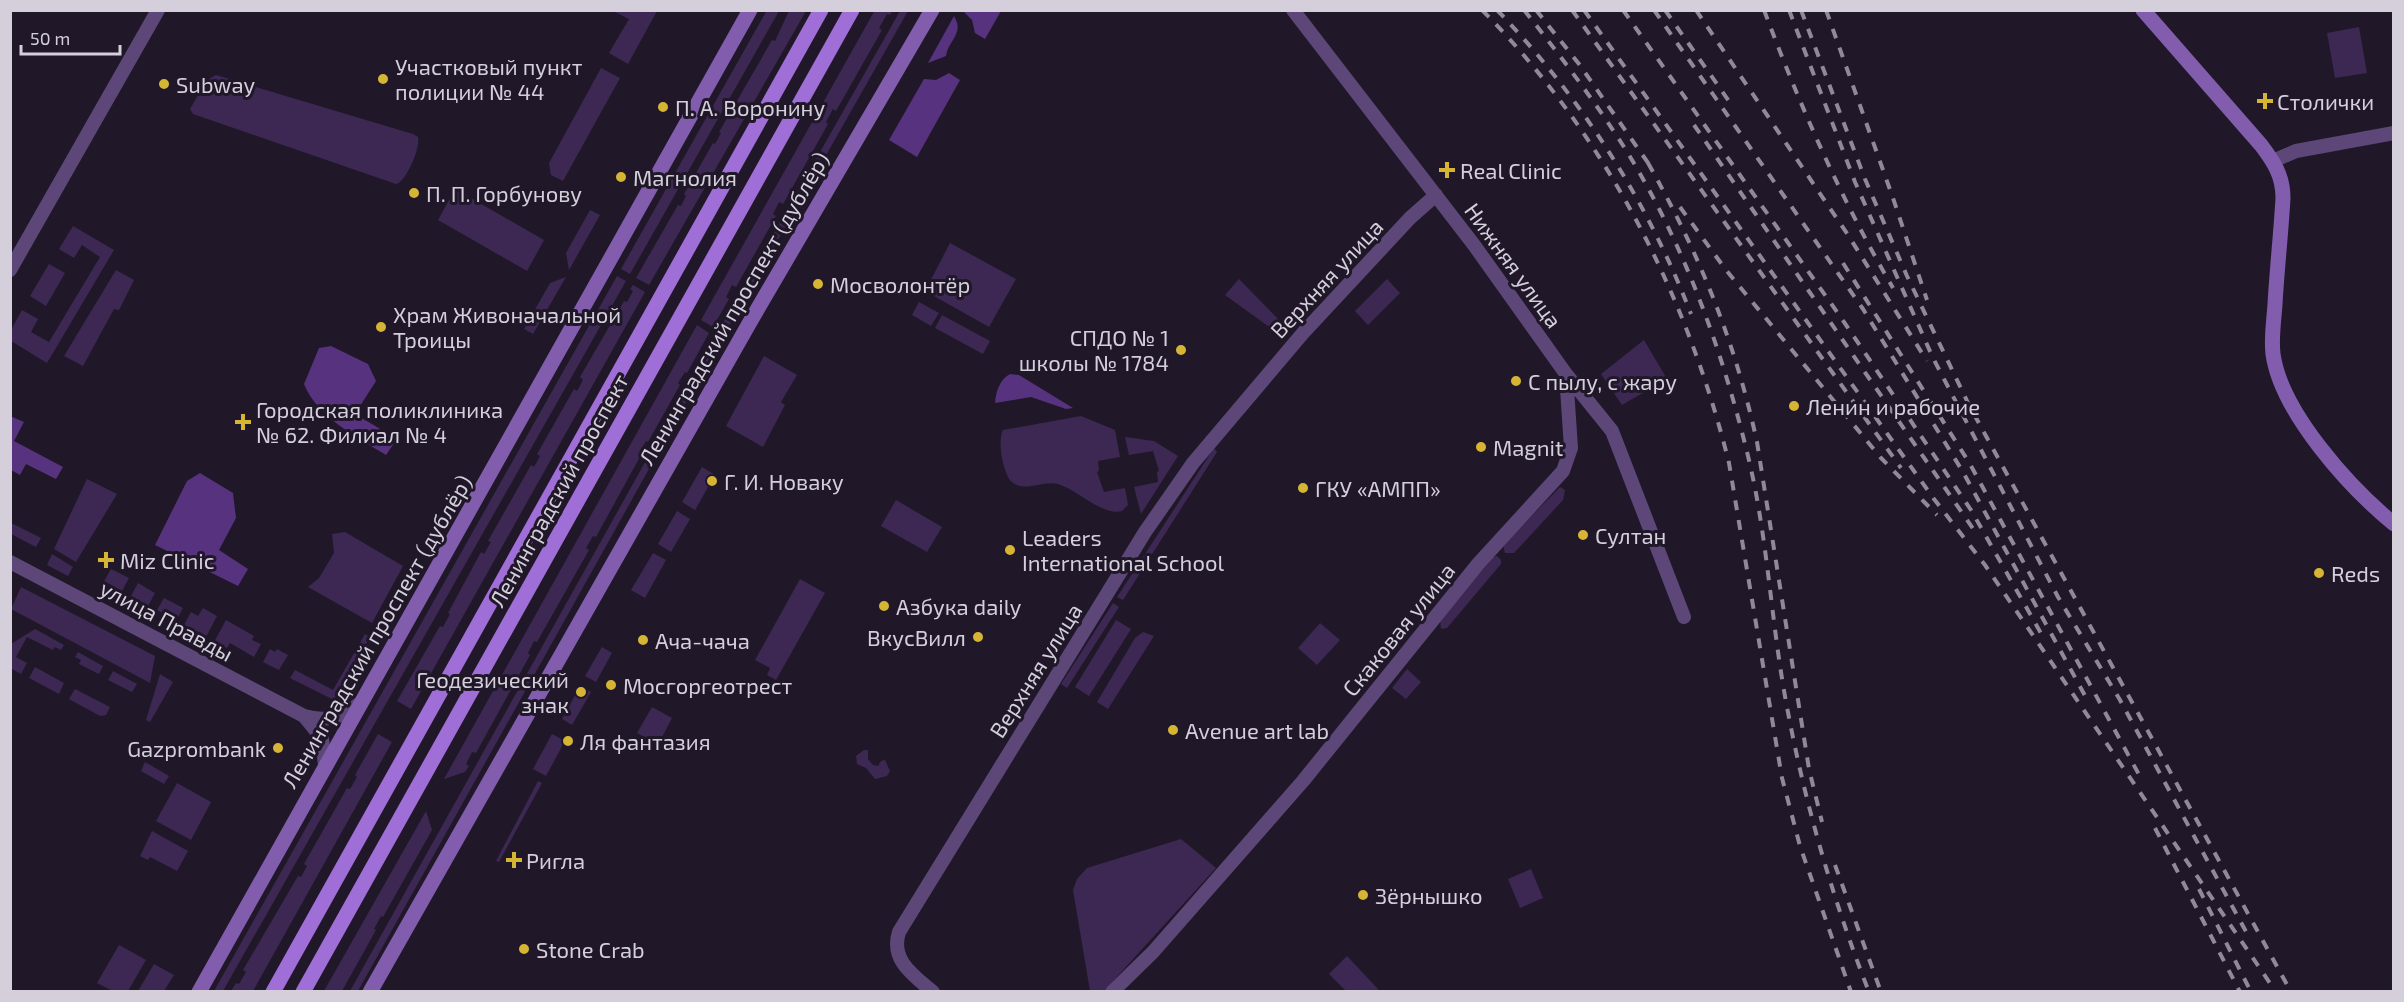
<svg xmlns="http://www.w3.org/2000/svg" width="2404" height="1002" font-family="'Exo 2',sans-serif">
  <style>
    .green { fill: #3c2852 }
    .forest { fill: #57327e }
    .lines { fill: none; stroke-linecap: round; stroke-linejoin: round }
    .street { stroke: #5d4779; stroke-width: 14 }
    .secondary { stroke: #825dae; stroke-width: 15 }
    .primary { stroke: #9f6ed7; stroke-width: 15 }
    .rail { stroke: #908997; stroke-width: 4; stroke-dasharray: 10 10; stroke-linecap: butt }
    .poi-dot { fill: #d6b534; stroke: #201829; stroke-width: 2 }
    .labels { text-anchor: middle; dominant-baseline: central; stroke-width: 6; stroke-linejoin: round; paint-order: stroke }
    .poi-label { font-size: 22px; fill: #d4cfdb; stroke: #201829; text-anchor: start }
    .street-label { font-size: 22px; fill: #d4cfdb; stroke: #201829 }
  </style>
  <rect width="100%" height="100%" fill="#201829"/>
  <path class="green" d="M767 10 779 11 630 274 621 269Z
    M875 10 892 11 890 15 887 14 879 28 882 30 836 111 833 109 826 122 828 124 783 204 779 202 773 214 776 216 736 287 732 285 726 297 729 299 713 327 701 320Z
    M613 11H657L628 64 609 53 629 19Z
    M789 11H806L649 285 636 278 678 205 681 206 686 196 684 194 713 143 715 144 721 133 719 132 772 40 775 41Z
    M900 11H908L725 333 719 330Z
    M2359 27 2367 73 2335 78 2327 33Z
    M601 68 620 78 563 181 551 175 549 163Z
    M216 75 413 134 418 137C421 147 406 182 396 184L193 114 190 109 207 80Z
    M455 189 544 240 527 271 438 220Z
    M590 210 600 215 569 270 566 253Z
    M73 226 114 250 47 363 11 341V330L22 310 38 319 31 332 49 342 100 257 82 245 74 258 59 249Z
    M950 243 1016 279 989 327 925 291Z
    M49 264 65 273 46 306 30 296Z
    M116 270 134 280 119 310 114 309 83 366 64 356Z
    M617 276 626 281 223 991H214Z
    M566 277 533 334 524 329 550 283Z
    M1239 279 1286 327 1279 334 1225 295Z
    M1387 279 1400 293 1368 325 1355 311Z
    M633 285 645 292 411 709 397 701 440 626 443 627 450 614 448 613 481 552 484 554 491 542 488 541 531 465 534 467 540 456 537 454 574 389 577 391 583 380 580 377 624 301 627 302 633 291 630 289Z
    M919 302 939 313 931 326 912 315Z
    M942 315 990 341 983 354 935 328Z
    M697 325 709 333 687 373 685 372 678 383 680 385 648 442 646 441 639 453 641 455 596 537 593 536 586 548 589 550 537 642 534 641 528 653 530 655 476 753 472 752 466 764 469 766 465 772 444 779Z
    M716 335 722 338 358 991H350Z
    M1644 340 1667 379 1622 405 1601 374Z
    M764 356 797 375 781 402 785 405 763 447 726 426Z
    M1081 416 1115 430 1120 457 1098 461 1099 471 1097 472 1104 492 1125 488 1128 505 1122 511C1102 516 1078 490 1058 484 1044 480 1025 492 1013 483 1003 476 997 440 1003 430Z
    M1125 437 1154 441 1178 456 1141 514 1134 487 1158 482 1157 472 1159 471 1153 451 1129 455Z
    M1214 448 1217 452 1123 600 1117 597Z
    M702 467 715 475 695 510 682 502Z
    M87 479 117 494 76 562 54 549Z
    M1560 487 1565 490 1563 500 1514 553H1505L1503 545Z
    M896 500 942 527 927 552 881 526Z
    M677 511 690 519 671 552 658 544Z
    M11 523 41 538 36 547 11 534Z
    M345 532 403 566 372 623 308 587 319 578 334 553 332 534Z
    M653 553 666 560 645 598 631 590Z
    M52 554 73 567 68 576 47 565Z
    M1497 556 1501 560V564L1447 628 1441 629 1440 619 1493 557Z
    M111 569 129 578 122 591 104 581Z
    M800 579 825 593 776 680 767 675 770 668 755 660Z
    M138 583 155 593 148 606 131 596Z
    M21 587 155 656 150 683 11 609Z
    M164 598 183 608 176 621 157 610Z
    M1113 603 1119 607 1067 688 1061 684Z
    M203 608 217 616 206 637 184 625 191 612 198 616Z
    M226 620 254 636 252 640 261 644 254 657 230 643 227 648 214 642Z
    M1116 620 1131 629 1089 696 1075 687Z
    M1320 623 1340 640 1317 665 1298 648Z
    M35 629 64 645 61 650 55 647 53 650 27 637 16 657 27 663 21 674 12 669 11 644Z
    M1143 632 1154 636 1108 709 1097 702 1135 638Z
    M365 634 370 637 334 700 290 678 295 670 333 690Z
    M602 647 612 653 596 682 585 676Z
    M270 649 275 652 277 649 288 655 279 670 263 662Z
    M78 652 103 666 99 674 79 664 81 660 75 657Z
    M35 667 64 683 59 694 29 678Z
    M1407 669 1421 682 1406 699 1392 688Z
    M113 671 137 684 132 692 108 680Z
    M160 674 173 682 150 722 146 720Z
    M580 686 591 692 572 725 562 719Z
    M75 689 110 707 106 715 100 716 69 699Z
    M652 707 672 718 658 745 637 733Z
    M378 734 392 742 253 991H231L236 983 239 984 246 972 243 970 298 876 301 877 307 866 304 864 347 788 350 789 357 777 355 775Z
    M552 734 565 741 546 776 533 769Z
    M864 750H868V759L873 765 878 766 881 761 885 760 890 771 887 776 875 779 866 768 857 764 856 756Z
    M145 762 169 776 164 784 141 771Z
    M538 781 542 783 499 862 496 861Z
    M177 783 211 802 191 840 156 821Z
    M426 811 432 830 383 917 381 916 374 929 376 930 342 991H324Z
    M152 831 188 851 177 871 150 857 148 860 140 856Z
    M1181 839 1216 868 1104 991H1090L1073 890 1077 879 1087 868Z
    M1531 869 1543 898 1520 908 1508 879Z
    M119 945 146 960 128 991H113L97 983Z
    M1347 956 1378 989 1375 991H1346L1329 974Z
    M154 964 174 975 164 991H138Z"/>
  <path class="forest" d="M963 11H1001L985 39 975 33 972 20Z
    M954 16C965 34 948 40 946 56L928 63Z
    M949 73 960 80 917 157 889 140 924 79 936 80Z
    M331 346 368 364 376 381 355 414 397 439 386 455C357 437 317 417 304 384L319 348Z
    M1010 374 1019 375 1073 408 1066 409 1031 397 995 403C996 392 999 380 1010 374Z
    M10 416 24 422 14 441 63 467 56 479 26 464 20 475 11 470Z
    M200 473 233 493 236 518 219 550 248 569 238 586 155 545 187 481Z"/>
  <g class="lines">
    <path class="street" d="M2273 161 2296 151 2394 133
      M10 270 158 10
      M1566 374 1612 431 1684 617
      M10 562 304 716C325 722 342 718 359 704
      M304 716 322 738 325 765
      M933 992C913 975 890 960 899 932L1145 532 1193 463 1303 333 1410 218 1436 195
      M1112 992 1153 952 1303 781 1478 564 1563 471 1571 448 1566 374 1474 245 1293 10"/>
    <path class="secondary" d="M2143 10 2261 145C2274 162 2283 176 2283 198 2281 233 2277 269 2275 304 2274 320 2271 338 2273 354 2281 412 2349 487 2394 524
      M199 992 750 10
      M370 992 750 322 932 10"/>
    <path class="primary" d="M273 992 821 10
      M303 992 852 10"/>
    <path class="rail" d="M1482 10C1605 134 1687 294 1729 463L1782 778 1800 846 1851 992
      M1497 10C1581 97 1648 202 1691 314
      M1524 10C1559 54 1594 100 1624 147 1683 241 1722 349 1748 456 1768 538 1771 624 1787 707 1805 804 1833 900 1869 992
      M1536 10 1579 64 1653 170
      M1572 10 1901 468
      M1584 10 1934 499 1985 565 2276 992
      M1623 10 1842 319 1971 510 2042 635
      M1654 10 1863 309 1963 472 2089 703
      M1665 10 1731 104
      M1696 10 1848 235 1927 361
      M1764 10C1800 106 1841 199 1893 288
      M1789 10 1855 182 1933 358 2058 597 2120 700 2250 939
      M1801 10 1865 179 1907 276 1969 405 2291 992
      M1826 10 1893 198 1927 300
      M1694 125 1974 530
      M1648 163C1699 253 1735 341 1757 442L1809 769 1822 822
      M1680 207 1726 270 1881 458 1937 515
      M1843 263 1970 464 2143 782
      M2155 828 2240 992
      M1835 865 1881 992
      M2199 889 2251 992"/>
  </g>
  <g class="poi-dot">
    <circle cx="383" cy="79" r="6"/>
    <circle cx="164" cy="84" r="6"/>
    <path d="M2262 92h6v6h6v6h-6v6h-6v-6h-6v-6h6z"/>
    <circle cx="663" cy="107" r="6"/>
    <path d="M1444 161h6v6h6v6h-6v6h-6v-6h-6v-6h6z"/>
    <circle cx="621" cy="177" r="6"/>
    <circle cx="414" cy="193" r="6"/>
    <circle cx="818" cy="284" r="6"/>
    <circle cx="381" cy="327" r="6"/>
    <circle cx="1181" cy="350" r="6"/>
    <circle cx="1516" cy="381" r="6"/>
    <circle cx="1794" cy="406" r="6"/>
    <path d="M240 413h6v6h6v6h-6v6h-6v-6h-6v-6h6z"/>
    <circle cx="1481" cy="447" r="6"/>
    <circle cx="712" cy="481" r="6"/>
    <circle cx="1303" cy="488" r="6"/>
    <circle cx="1583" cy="535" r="6"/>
    <circle cx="1010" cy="550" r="6"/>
    <path d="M103 551h6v6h6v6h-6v6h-6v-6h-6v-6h6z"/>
    <circle cx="2319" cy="573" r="6"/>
    <circle cx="884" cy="606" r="6"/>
    <circle cx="978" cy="637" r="6"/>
    <circle cx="643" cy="640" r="6"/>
    <circle cx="611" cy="685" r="6"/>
    <circle cx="581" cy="692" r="6"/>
    <circle cx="1173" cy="730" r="6"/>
    <circle cx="568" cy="741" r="6"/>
    <circle cx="278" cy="748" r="6"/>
    <path d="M511 851h6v6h6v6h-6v6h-6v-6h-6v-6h6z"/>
    <circle cx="1363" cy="895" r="6"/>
    <circle cx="524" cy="949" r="6"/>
  </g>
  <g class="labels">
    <g class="poi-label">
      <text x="395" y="66">Участковый пункт<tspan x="395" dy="25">полиции № 44</tspan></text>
      <text x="176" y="84">Subway</text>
      <text x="2277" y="101">Столички</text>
      <text x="675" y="107">П. А. Воронину</text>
      <text x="1460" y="170">Real Clinic</text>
      <text x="633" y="177">Магнолия</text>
      <text x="426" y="193">П. П. Горбунову</text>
      <text x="830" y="284">Мосволонтёр</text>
      <text x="393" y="314">Храм Живоначальной<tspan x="393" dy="25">Троицы</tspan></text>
      <text x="1169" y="337" text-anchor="end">СПДО № 1<tspan x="1169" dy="25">школы № 1784</tspan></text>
      <text x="1528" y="381">С пылу, с жару</text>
      <text x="1806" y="406">Ленин и рабочие</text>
      <text x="256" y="409">Городская поликлиника<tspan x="256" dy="25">№ 62. Филиал № 4</tspan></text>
      <text x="1493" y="447">Magnit</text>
      <text x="724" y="481">Г. И. Новаку</text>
      <text x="1315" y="488">ГКУ «АМПП»</text>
      <text x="1595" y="535">Султан</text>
      <text x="1022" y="537">Leaders<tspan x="1022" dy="25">International School</tspan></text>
      <text x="120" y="560">Miz Clinic</text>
      <text x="2331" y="573">Reds</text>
      <text x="896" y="606">Азбука daily</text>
      <text x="966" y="637" text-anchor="end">ВкусВилл</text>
      <text x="655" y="640">Ача-чача</text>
      <text x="569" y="679" text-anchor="end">Геодезический<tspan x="569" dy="25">знак</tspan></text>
      <text x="623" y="685">Мосгоргеотрест</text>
      <text x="1185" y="730">Avenue art lab</text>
      <text x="580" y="741">Ля фантазия</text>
      <text x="266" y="748" text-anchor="end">Gazprombank</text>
      <text x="526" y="860">Ригла</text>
      <text x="1375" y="895">Зёрнышко</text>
      <text x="536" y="949">Stone Crab</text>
    </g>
    <g class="street-label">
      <text transform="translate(1514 265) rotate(54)">Нижняя улица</text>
      <text transform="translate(1326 278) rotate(-47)">Верхняя улица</text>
      <text transform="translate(733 308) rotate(-60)">Ленинградский проспект (дублёр)</text>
      <text transform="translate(558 490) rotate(-61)">Ленинградский проспект</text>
      <text transform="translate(167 620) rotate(28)">улица Правды</text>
      <text transform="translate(1398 629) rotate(-51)">Скаковая улица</text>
      <text transform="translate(376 631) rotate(-60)">Ленинградский проспект (дублёр)</text>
      <text transform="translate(1035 670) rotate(-58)">Верхняя улица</text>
    </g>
  </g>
  <rect width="2404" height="1002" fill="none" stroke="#d4cfdb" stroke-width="24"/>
  <path d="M21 45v9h99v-9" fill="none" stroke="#d4cfdb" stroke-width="3"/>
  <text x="30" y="45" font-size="18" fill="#d4cfdb" stroke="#201829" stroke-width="4.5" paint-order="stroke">50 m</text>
</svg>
